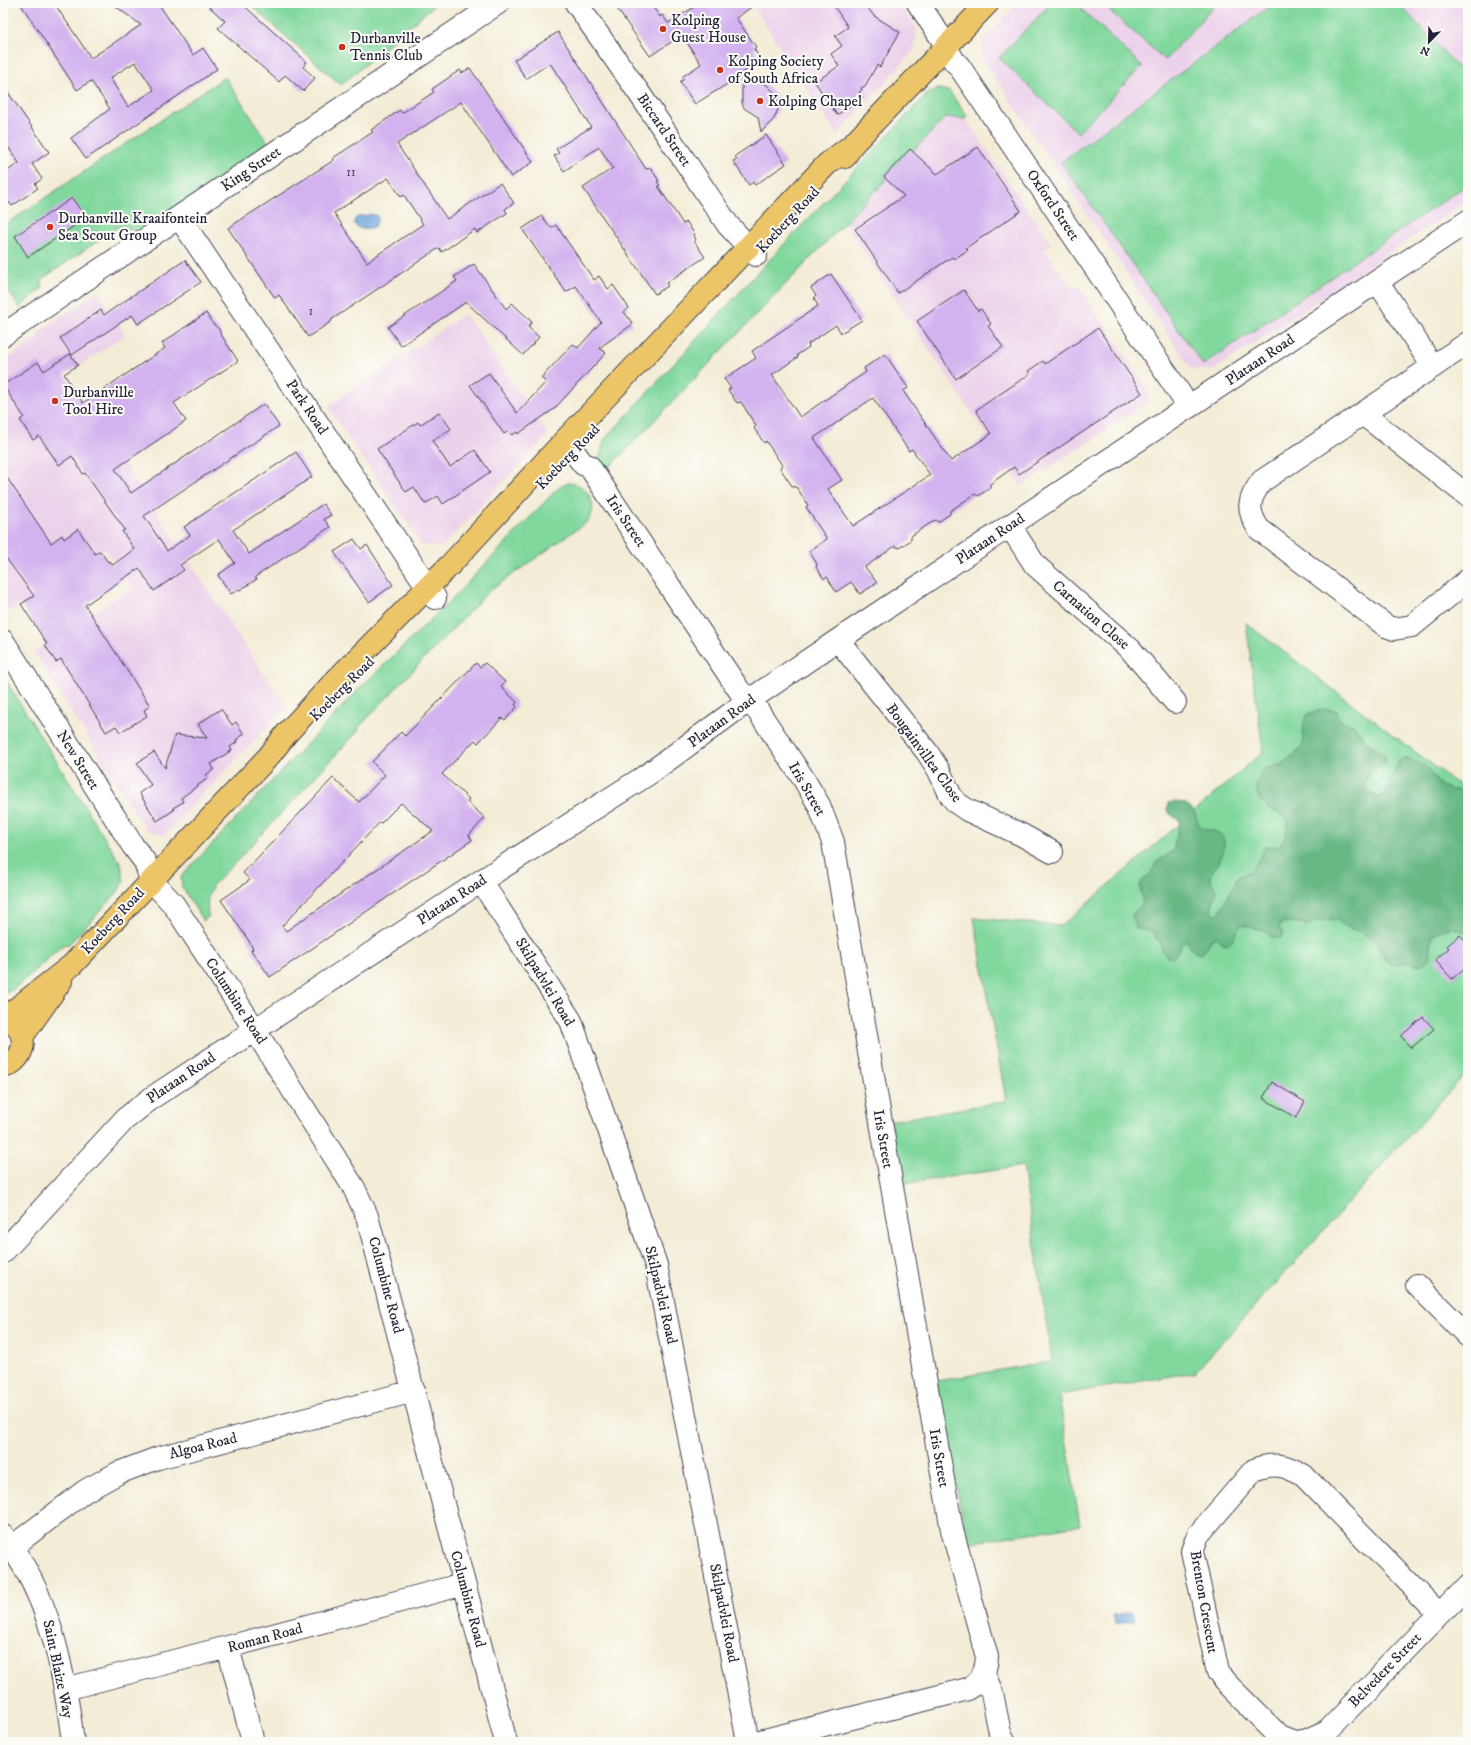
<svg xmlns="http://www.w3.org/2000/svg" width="1471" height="1745" font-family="'IM FELL DW Pica',serif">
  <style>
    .built { fill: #ecd1ea }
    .green { fill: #81d89d; stroke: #527d6c }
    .forest { fill: #68b884; stroke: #456d60 }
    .water { fill: #6aa4da; stroke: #46638a }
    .building { fill: #d3b2ef; fill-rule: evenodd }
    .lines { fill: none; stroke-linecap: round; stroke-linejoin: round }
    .minor-casing { stroke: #414052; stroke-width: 24 }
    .major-casing { stroke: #414052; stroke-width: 24 }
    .minor { stroke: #fff; stroke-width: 22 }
    .major { stroke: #edc569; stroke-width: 22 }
    .poi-dot { fill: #c8321e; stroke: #fdfcf7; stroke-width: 1.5 }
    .labels { text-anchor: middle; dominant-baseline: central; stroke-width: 4; stroke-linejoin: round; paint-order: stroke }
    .number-label { font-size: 13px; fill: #4e4668 }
    .poi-label { font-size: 15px; fill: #22223b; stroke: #fdfcf7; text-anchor: start }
    .street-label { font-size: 15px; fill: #22223b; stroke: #fdfcf7 }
  </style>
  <rect width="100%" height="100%" fill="#fdfcf7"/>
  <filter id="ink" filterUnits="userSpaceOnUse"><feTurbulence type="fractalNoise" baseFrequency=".025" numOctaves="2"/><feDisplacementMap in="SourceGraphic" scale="8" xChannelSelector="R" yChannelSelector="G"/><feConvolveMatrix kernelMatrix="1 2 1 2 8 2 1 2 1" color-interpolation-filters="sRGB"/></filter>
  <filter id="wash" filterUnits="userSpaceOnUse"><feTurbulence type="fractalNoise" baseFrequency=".012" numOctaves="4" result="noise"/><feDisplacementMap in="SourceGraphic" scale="16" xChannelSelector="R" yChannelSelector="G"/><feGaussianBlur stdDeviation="0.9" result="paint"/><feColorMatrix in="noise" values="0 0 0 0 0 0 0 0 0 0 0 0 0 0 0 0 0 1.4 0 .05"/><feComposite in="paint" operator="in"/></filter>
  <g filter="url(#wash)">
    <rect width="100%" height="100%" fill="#f3ecd6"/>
    <path class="built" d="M751 3H899L917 29 914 50 837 135Z
      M1018 3H1468V200L1214 370 1191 369 982 58 983 40Z
      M946 117 966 119 1051 244 1044 249 1072 289 1078 285 1148 390V402L1021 486 844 223 886 180 884 177 910 149 913 151Z
      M97 292 125 335 65 375 286 707 164 835 146 830 34 652 132 587 105 548 9 612 3 603V362L40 337 37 333Z
      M465 314 548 435 442 547 422 545 328 407Z"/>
    <path class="green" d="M248 3H437L341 85Z
      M1051 3H1075L1142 66 1078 133 999 58Z
      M1101 3H1217L1165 60Z
      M1274 3H1398L1468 78V184L1203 365 1061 162Z
      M225 77 269 144 139 232 120 226 42 279V289L31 297 20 308 3 283V226Z
      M938 89 949 91 968 117 966 119 946 117 913 151 910 150 884 177 886 180 605 472 598 461C602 455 601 446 605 439L770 259 931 90 933 92Z
      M568 483C587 483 600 504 588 521L488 592 358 728 359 730 233 865 211 887 212 889C207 894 206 910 209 916L203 921 182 887 181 877 358 690 451 600 559 487Z
      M1246 623 1468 792V1071L1195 1372 1059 1395 1080 1525 967 1543 937 1381 1052 1361 1023 1166 902 1184 890 1121 1006 1101 974 918 1061 926 1263 752Z
      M3 676 121 864 124 881 117 893 69 944 63 945 13 990 3 992Z"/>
    <path class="forest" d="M1325 709 1337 711 1338 717 1342 722 1354 725 1365 741 1385 755 1386 761C1375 769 1358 778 1368 793L1379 797 1385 794 1399 761 1405 758C1412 760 1423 764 1428 769 1433 776 1436 783 1444 787 1453 792 1459 787 1468 794V933L1451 927 1435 933C1433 937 1430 942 1430 946 1429 960 1432 959 1418 966L1408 962 1396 965 1390 963 1385 960 1377 944 1373 940 1363 933 1346 927 1336 919 1317 921 1306 926 1301 923 1283 922 1279 928 1283 933 1281 938C1273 939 1270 937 1266 931L1242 925C1233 931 1237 944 1224 944L1217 937 1212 939 1202 954C1192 953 1191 948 1187 940 1179 944 1179 952 1173 958L1167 957 1161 947 1160 941 1155 937 1154 932 1136 928 1132 917 1134 912 1143 904 1140 886 1142 881 1151 873 1157 862 1173 851 1180 821 1170 814 1167 810 1168 803C1176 801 1186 802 1191 808 1196 812 1196 820 1199 825 1206 833 1222 828 1224 841 1226 854 1216 866 1210 875L1211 881 1217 892 1211 909 1213 914H1219L1238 877 1249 872 1254 868 1265 847 1271 846 1277 847C1286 840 1287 831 1287 820L1267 807 1259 799 1256 787 1260 773 1264 769 1282 764 1301 749 1303 743V725L1307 714Z"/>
    <path class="water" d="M371 214 377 216 378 219 375 226C367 230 360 231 354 224L355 219 360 216H365Z
      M1132 1612 1134 1621 1115 1624 1113 1615Z"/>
    <g id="blocks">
      <path class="building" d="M20 3H54L91 58 141 25 111 3H158L193 55 203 48 217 69 86 159 71 138 110 109 91 81 77 90ZM135 62 154 90 128 107 110 78Z
        M205 3H241L307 62 303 67 315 78 303 91 285 75 279 82 218 28 225 21Z
        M613 3H650L660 17 662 15 668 23 701 3H757L736 18 756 47 754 49 761 60 741 74 767 85 776 94 779 107 774 119 761 132 758 117 744 108 742 103V75L695 104 680 82 684 79 682 77 701 64 682 35 650 56Z
        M832 3H864L874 16 900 32 880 67 877 65 865 86 861 88 862 90 859 92 863 97 837 115 815 82 839 66 831 54 842 46 835 36 848 27Z
        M558 32 646 169 651 168 659 181 657 182 660 185 658 186 683 224 687 222 695 235 694 236 696 240 694 241 705 257 666 283 668 286 655 294 583 188 613 168 599 147 564 171 554 156 559 153 556 149 591 127 550 63 526 79 514 60Z
        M470 68 533 162 511 177 461 102 397 144 447 219 500 183 514 203 505 209 507 213 477 233 475 229 442 252 439 248 331 320 332 321 308 337 279 295 275 298 228 228 334 160 333 158 373 132 371 130 400 110 402 113 434 92 432 89 460 70 462 73ZM388 178 401 197 404 195 423 224 367 262 334 213Z
        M3 85 49 152 32 164 42 179 35 184 38 188 12 206 9 202 3 206V174L19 163 4 141 8 138 3 130Z
        M766 135 786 164 755 185 753 182 749 185 733 161 737 159 735 156Z
        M978 147 1021 211 966 248 968 250 954 259 952 257 898 293 855 229 904 196 884 177 910 149 937 174Z
        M72 198 86 218 28 257 15 236Z
        M542 216 551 228 556 225 594 280 599 276 608 289 613 285 629 308 624 312 633 324 599 348 606 353 554 409 518 434 517 432 512 435 508 431 504 434 470 385 489 373 517 413 546 382 541 378 573 344 578 348 601 322 576 286 566 292 522 229Z
        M185 260 201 282 138 324 132 315 72 355 60 338 101 310 104 315Z
        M474 264 506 309 512 303 532 322 528 327 539 337 523 355 466 302 401 346 388 327 457 281 454 277Z
        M831 274 862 320 841 333 836 325 808 344 809 347 797 355 798 357 772 375 800 417 866 372 864 368 885 354 908 388 903 391 951 461 991 434 976 410 1030 374 1028 371 1043 361 1045 364 1098 328 1142 393 1019 474 1014 467 990 484V488L978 496 975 494 950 511V514L938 522 935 520 911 536V540L899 548 895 546 865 567 877 583 860 594 851 582 836 592 827 577 824 579 816 567 817 564 809 551 827 539 806 507 808 505 797 488 792 486 780 468 782 465 766 441 764 443 754 428 756 426 741 402 737 403 728 390 731 388 724 379 756 358 752 351 818 306 814 298 816 296 811 288ZM873 398 909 451 912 449 930 475 853 526 828 489 842 480 814 438Z
        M964 290 978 311 981 309 991 324 988 326 1003 347 956 379 917 321Z
        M206 313 212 323 219 329 220 333 238 361 174 403 186 421 115 469 131 493 264 404 279 426 144 516 167 551 190 535 184 527 296 452 312 477 233 530 249 554 323 504 331 515 324 519 330 527 255 577 257 579 240 590 239 589 231 594 218 575 235 563 219 539 180 565 184 570 154 591 139 568 85 605 150 706 144 710 147 716 120 732 116 726 106 732 61 659 56 662 45 645 47 644 21 604 34 596 3 554V472L51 543 62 535 64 539 78 529 95 554 100 551 108 562 110 561 113 565 134 549 122 531 125 530 85 473 83 474 72 456 59 465 39 436 33 440 20 420 24 417 3 385 38 362 44 371 70 354 78 365 64 374 83 403 165 348 162 343Z
        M439 412 451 429 432 441 450 467 475 450 490 472 443 504 438 496 425 504 414 487 406 492 377 449 418 422 420 425Z
        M354 539 361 549 367 545 393 585 369 602 334 552Z
        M476 663 480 667 485 663 505 682 501 687 517 702 515 705 517 707 505 720 502 718 478 743 475 740 442 774 469 799 467 802 485 818 469 835 472 840 270 977 251 950 253 949 249 941 221 900 250 880 243 873 333 778 359 802 385 775 372 762 401 732 405 736ZM401 803 433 831 286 931 282 926 380 822 381 823Z
        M221 709 232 725 236 722 244 734 236 740 237 742 230 747 232 750 211 764 214 769 206 775 208 778 181 798 183 802 173 808 174 810 157 821 139 793 151 785 137 763 154 752 165 768 175 735 207 738 198 724Z
        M1460 935 1468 943V965L1452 979 1435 960 1449 948 1447 946Z
        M1423 1017 1434 1029 1411 1048 1401 1036Z
        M1272 1082 1305 1102 1296 1118 1263 1098Z"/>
    </g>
  </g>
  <g filter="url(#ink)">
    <use href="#blocks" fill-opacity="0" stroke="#414052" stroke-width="1"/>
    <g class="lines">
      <g class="minor-casing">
        <path id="minor" d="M576 3 639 93 728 225 756 255
          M918 3 940 36 954 61 959 66 1189 407
          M179 217 435 598
          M1378 282 1433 367
          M3 335 498 3
          M1468 343 1262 481C1248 499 1246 510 1259 529L1386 626 1394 629 1412 626 1468 580
          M1363 414 1468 496
          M565 440 583 464 589 466 739 690 758 711 803 778 819 805 833 842 914 1315 952 1530 987 1657C986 1672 981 1681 968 1689L756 1742
          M1010 526 1035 565 1131 650 1175 702
          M838 640 927 752 938 769 951 796 957 803 967 810 1022 835 1052 852
          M3 641 133 846 145 862 151 880 174 905 255 1030 354 1188 367 1216 506 1742
          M481 881 571 1021 656 1265 748 1742
          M3 1252 125 1119 153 1097 481 881 650 773 748 701 838 640 1468 221
          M1417 1285 1468 1336
          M3 1536C50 1594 64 1670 73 1742
          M12 1547 85 1491 118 1473 158 1458 414 1391
          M228 1647 253 1742
          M984 1674 992 1693 1000 1733 1005 1742
          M65 1689 228 1647 464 1584
          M1294 1742 1279 1736 1224 1681 1218 1672 1192 1551 1198 1535 1254 1470C1274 1462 1285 1465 1303 1475L1439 1614
          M1295 1742 1307 1740 1327 1731 1468 1585"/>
      </g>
      <g class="major-casing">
        <path id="major" d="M845 157 852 145 988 3
          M3 1019 72 965 269 756 287 733 334 682 450 565 565 440 827 164 852 145
          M22 1037 61 981
          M3 1067C22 1062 30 1039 15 1025"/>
      </g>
      <use href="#minor" class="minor"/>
      <use href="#major" class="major"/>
    </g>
  </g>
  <g class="poi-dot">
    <circle cx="663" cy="29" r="4"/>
    <circle cx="342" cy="47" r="4"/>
    <circle cx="720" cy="70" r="4"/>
    <circle cx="760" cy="101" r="4"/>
    <circle cx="50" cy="227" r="4"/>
    <circle cx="55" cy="401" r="4"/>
  </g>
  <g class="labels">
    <g class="number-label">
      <text x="351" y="172">11</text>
      <text x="311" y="311">1</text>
    </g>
    <g class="poi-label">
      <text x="671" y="20">Kolping<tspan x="671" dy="17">Guest House</tspan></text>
      <text x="350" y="38">Durbanville<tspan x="350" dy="17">Tennis Club</tspan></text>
      <text x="728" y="61">Kolping Society<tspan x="728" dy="17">of South Africa</tspan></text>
      <text x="768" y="101">Kolping Chapel</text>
      <text x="58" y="218">Durbanville Kraaifontein<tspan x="58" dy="17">Sea Scout Group</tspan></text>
      <text x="63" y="392">Durbanville<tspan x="63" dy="17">Tool Hire</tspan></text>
    </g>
    <g class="street-label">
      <text transform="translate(664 130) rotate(56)">Biccard Street</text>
      <text transform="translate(251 169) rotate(-34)">King Street</text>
      <text transform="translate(1053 205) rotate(56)">Oxford Street</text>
      <text transform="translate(788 220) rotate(-47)">Koeberg Road</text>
      <text transform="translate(1260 360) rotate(-34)">Plataan Road</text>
      <text transform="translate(307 407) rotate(56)">Park Road</text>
      <text transform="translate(568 457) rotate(-46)">Koeberg Road</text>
      <text transform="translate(626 521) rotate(56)">Iris Street</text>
      <text transform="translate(990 539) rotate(-34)">Plataan Road</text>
      <text transform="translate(1091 615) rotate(41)">Carnation Close</text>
      <text transform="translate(342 689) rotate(-45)">Koeberg Road</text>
      <text transform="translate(722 721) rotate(-36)">Plataan Road</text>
      <text transform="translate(924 753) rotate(54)">Bougainvillea Close</text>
      <text transform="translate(78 760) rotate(58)">New Street</text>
      <text transform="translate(807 789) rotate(60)">Iris Street</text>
      <text transform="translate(452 900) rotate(-33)">Plataan Road</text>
      <text transform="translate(113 921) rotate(-47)">Koeberg Road</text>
      <text transform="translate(545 982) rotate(59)">Skilpadvlei Road</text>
      <text transform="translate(236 1001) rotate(57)">Columbine Road</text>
      <text transform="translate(181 1078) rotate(-34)">Plataan Road</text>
      <text transform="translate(883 1139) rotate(80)">Iris Street</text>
      <text transform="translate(386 1285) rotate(75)">Columbine Road</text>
      <text transform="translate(661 1295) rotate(77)">Skilpadvlei Road</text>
      <text transform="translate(203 1446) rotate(-14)">Algoa Road</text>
      <text transform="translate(939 1458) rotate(80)">Iris Street</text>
      <text transform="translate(468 1599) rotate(75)">Columbine Road</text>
      <text transform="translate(1204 1602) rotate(80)">Brenton Crescent</text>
      <text transform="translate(724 1613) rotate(79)">Skilpadvlei Road</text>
      <text transform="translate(265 1638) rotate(-15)">Roman Road</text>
      <text transform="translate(58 1669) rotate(78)">Saint Blaize Way</text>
      <text transform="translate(1385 1670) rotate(-46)">Belvedere Street</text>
    </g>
  </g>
  <rect width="1471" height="1745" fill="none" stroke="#fdfcf7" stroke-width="16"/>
  <g transform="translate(1429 42) rotate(203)" stroke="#fdfcf7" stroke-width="3" paint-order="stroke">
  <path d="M0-3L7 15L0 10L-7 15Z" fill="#22223b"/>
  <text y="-6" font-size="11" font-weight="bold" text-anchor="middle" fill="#22223b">N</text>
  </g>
</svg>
